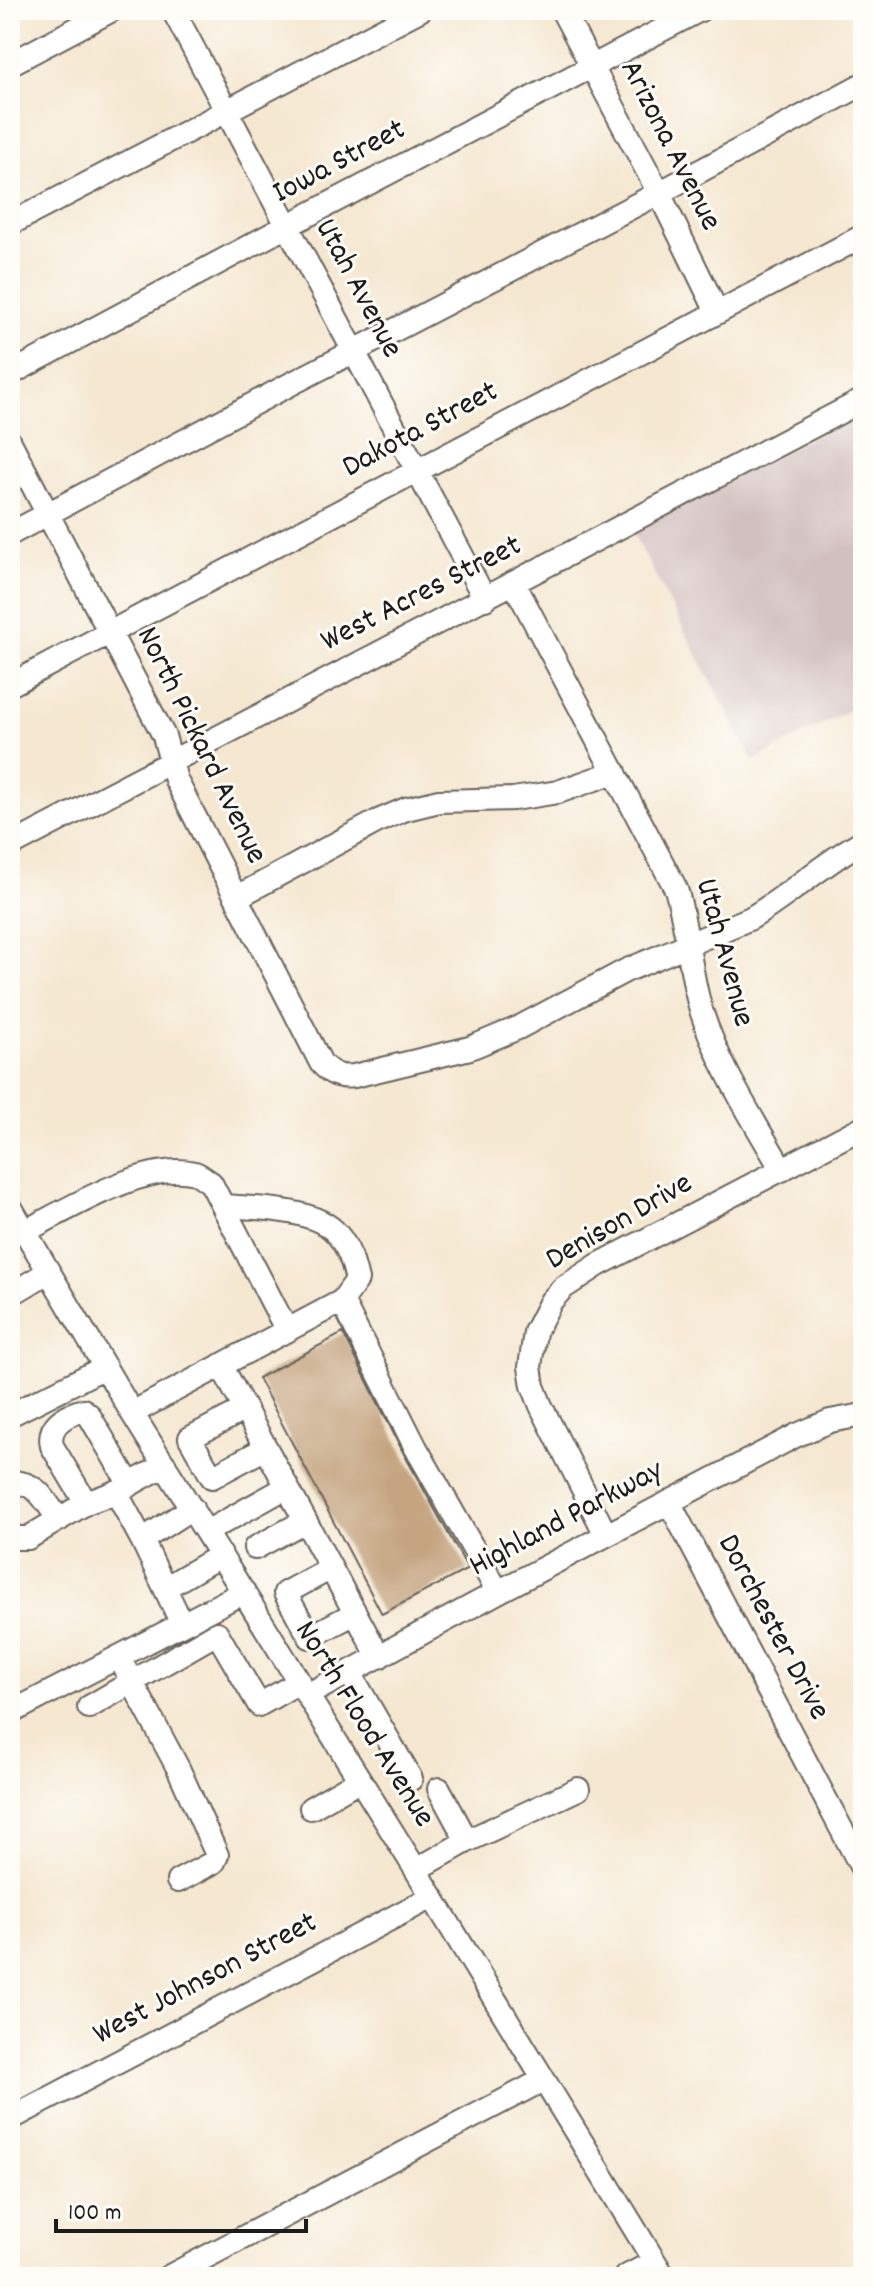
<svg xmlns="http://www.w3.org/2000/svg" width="873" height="2287" font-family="Dekko,sans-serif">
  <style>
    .industrial { fill: #d2bfc0 }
    .building { fill: #c5a480 }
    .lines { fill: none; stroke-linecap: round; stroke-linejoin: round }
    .minor-casing { stroke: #68635b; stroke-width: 26 }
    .minor { stroke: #fff; stroke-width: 22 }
    .labels { text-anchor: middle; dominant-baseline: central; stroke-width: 6; stroke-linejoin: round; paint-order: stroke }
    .street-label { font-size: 32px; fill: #1c1c1c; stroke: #fdfcf7 }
  </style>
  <rect width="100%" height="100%" fill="#fdfcf7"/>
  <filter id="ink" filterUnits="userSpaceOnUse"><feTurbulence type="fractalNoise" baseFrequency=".0125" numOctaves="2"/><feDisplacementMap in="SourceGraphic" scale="16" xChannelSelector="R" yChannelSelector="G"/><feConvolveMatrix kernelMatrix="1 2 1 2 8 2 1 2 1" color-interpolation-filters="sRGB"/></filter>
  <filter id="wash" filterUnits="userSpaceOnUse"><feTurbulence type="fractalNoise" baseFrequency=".006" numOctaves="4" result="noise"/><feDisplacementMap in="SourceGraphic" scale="32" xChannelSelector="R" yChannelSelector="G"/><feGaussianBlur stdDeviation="1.8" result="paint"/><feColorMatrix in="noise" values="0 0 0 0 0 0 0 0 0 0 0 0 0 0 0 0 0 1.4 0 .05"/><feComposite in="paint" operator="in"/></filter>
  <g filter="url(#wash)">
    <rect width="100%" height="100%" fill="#f5e7d0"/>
    <path class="industrial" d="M863 410V703L753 761 632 531Z"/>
    <g id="blocks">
      <path class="building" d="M343 1333 404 1454 468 1569 382 1614 258 1378Z"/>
    </g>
  </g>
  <g filter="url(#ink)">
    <use href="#blocks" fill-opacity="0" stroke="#68635b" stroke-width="2"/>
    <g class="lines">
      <g class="minor-casing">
        <path id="minor" d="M173 10 485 599
          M562 10 659 193 717 312
          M10 64 112 10
          M10 224 420 10
          M10 374 287 226 700 10
          M10 442 164 736 176 780 321 1063C331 1074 339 1078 354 1076L470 1048 518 1028 625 971 751 918C790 895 823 863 863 841
          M10 534 285 387 659 193 863 84
          M514 583 676 889C688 929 689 970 701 1010 719 1067 753 1119 782 1170
          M10 685 863 236
          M10 846C294 697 579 549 863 400
          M237 897 378 821 406 809 439 801 513 799 533 796 558 792 615 772
          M10 1206 132 1413 416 1870 664 2277
          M223 1206C254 1208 316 1208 337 1234 349 1248 353 1263 357 1280L342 1301
          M24 1232C66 1210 147 1160 195 1173 201 1175 206 1180 211 1183L287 1331
          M10 1295 48 1272
          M221 1365 379 1657
          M245 1409 190 1438 212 1477 266 1448
          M132 1413 342 1301 416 1448 498 1592
          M10 1415 105 1367
          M165 1465 116 1492 142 1540 182 1624
          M10 1482C38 1482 44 1499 59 1520
          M669 1502 863 1870
          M86 1503 52 1446C47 1425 65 1415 83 1410L89 1415 130 1485
          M206 1532 287 1487
          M10 1533 16 1538H28L86 1503 116 1492
          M606 1535 541 1406 533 1386 530 1367 535 1332 551 1301 563 1288 598 1265 863 1127
          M142 1540 192 1508
          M255 1548 305 1521
          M331 1568 285 1593 310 1637 355 1613
          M165 1588 221 1555
          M125 1669 132 1682 217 1633 259 1705 299 1682
          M350 1673 411 1779
          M307 1695 498 1592 797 1435 830 1421 863 1415
          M89 1707 132 1682 179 1770 217 1855 214 1862 178 1881
          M10 1713 244 1592
          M439 1789 467 1841
          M311 1808 359 1780
          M416 1870 467 1841 578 1789
          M10 2119 432 1897
          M168 2277 543 2080
          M625 2277 654 2262"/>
      </g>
      <use href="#minor" class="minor"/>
    </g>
  </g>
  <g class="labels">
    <g class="street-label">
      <text transform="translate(669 146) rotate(63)">Arizona Avenue</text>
      <text transform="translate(340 163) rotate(-28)">Iowa Street</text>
      <text transform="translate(357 289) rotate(62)">Utah Avenue</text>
      <text transform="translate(421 431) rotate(-28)">Dakota Street</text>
      <text transform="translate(422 595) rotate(-27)">West Acres Street</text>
      <text transform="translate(200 746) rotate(64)">North Pickard Avenue</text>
      <text transform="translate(723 953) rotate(75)">Utah Avenue</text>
      <text transform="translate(620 1223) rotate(-30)">Denison Drive</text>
      <text transform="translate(567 1520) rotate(-28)">Highland Parkway</text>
      <text transform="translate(772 1628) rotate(62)">Dorchester Drive</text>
      <text transform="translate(363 1725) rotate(58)">North Flood Avenue</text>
      <text transform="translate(206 1980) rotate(-28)">West Johnson Street</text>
    </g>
  </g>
  <rect width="873" height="2287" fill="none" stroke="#fdfcf7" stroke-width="40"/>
  <path d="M56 2219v12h250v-12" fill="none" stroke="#1c1c1c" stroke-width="4"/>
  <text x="68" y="2219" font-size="24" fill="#1c1c1c" stroke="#fdfcf7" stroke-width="6" paint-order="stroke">100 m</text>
</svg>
